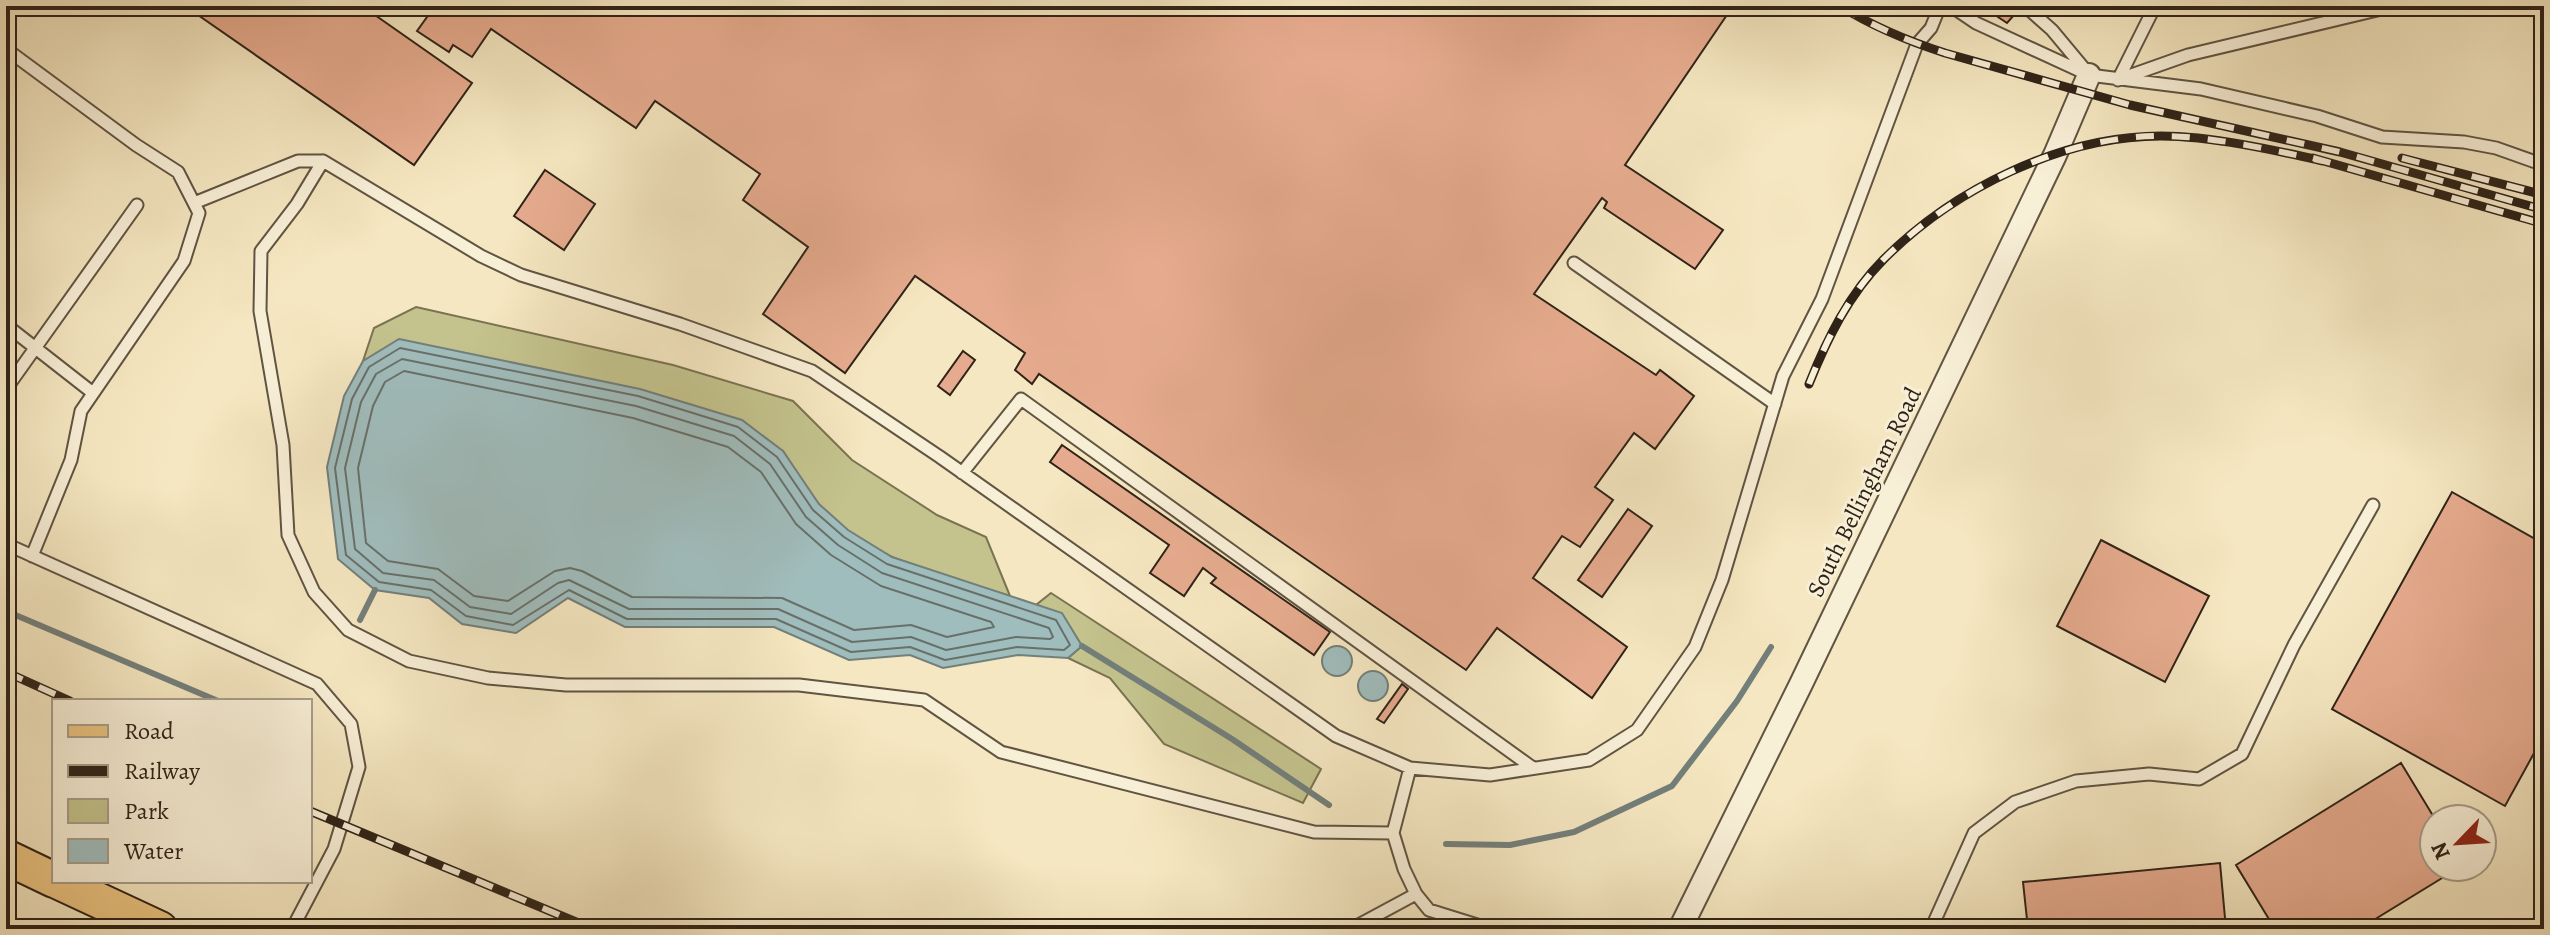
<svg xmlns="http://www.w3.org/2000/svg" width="2550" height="935" font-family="Alegreya,serif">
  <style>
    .green { fill: #c4c38d; stroke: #7a7352; stroke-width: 2 }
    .water { fill: #a0bdbd; stroke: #737f7b; stroke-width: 2 }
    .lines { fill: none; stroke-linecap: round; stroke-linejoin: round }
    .shore { stroke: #68706a; stroke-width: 2 }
    .stream { stroke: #737f7b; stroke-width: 6 }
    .building { fill: #e6ab8e; stroke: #2f2318; stroke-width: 2 }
    .lane-casing { stroke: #605442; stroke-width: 15 }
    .street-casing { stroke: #605442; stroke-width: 26 }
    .primary-casing { stroke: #2f2318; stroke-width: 38 }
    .lane { stroke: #f8efd7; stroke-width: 11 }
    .street { stroke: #f8efd7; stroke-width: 22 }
    .primary { stroke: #eac480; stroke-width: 34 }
    .rail-casing { stroke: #2f2318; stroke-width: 9 }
    .rail { stroke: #f8efd7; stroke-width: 6; stroke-dasharray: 18; stroke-linecap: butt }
    .labels { text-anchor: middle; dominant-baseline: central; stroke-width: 6; stroke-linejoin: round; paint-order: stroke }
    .street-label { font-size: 24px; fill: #2f2318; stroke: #f8efd7 }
  </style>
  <rect width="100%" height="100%" fill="#f5e7c1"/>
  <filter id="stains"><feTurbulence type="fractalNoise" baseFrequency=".0025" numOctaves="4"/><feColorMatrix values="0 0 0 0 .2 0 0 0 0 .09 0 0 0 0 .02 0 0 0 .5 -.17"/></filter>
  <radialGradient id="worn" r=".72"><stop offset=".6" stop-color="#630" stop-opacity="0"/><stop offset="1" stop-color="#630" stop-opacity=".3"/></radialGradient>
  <path class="green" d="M416 307 673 365 793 401 852 460 937 515 986 537 1010 596C944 575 863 559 817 503 805 487 794 468 783 451L363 361 374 328Z
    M1051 593 1321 769 1303 803 1164 744 1110 678 1068 658 1082 646 1062 614 1036 605Z"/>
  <path class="water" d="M399 339 640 389 742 420 783 451 819 504 848 530 892 557 1062 613 1082 646 1068 658 1018 655 943 668 910 655 849 660 774 627H625L568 598 516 633 462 624 429 598 375 590 338 559 327 467 344 396 363 361Z
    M1322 661a15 15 0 1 1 30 0a15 15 0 1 1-30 0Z
    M1358 686a15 15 0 1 1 30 0a15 15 0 1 1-30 0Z"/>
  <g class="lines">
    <path class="shore" d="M400 348 638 396 738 427 777 457 813 510 844 537 887 564 1056 620 1070 645 1064 650 1017 647 945 660 910 647 851 652 776 619H627L569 590 513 625 466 616 431 590 379 582 346 555 335 468 352 399 369 367Z
      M402 359 636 406 734 436 770 464 806 517 838 545 882 573 1049 628 1053 637 1050 639 1016 637 946 650 911 637 852 642 778 609H629L569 580 558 583 511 614 470 607 434 580 383 573 355 549 345 468 361 402 376 374Z
      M404 371 633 418 728 447 761 472 796 524 831 555 881 586 991 622 994 627 947 637 911 625 854 630 782 598 632 597 582 571 570 568 555 571 508 601 474 596 438 569 388 561 366 543 358 468 373 406 385 382Z"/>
    <path class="stream" d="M6 611 218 701
      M360 620 375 590
      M1082 646 1232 739 1329 805
      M1446 844 1510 845 1574 832 1672 786 1737 701 1771 647"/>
  </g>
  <path class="building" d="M185 6H362L472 83 414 165Z
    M435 6H1733L1625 165 1723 230 1695 269 1604 208 1607 202 1602 198 1534 294 1656 375 1660 370 1694 396 1655 449 1634 433 1595 487 1613 500 1580 547 1562 536 1533 578 1627 647 1592 698 1497 628 1466 670 1039 374 1032 384 1015 370 1025 353 915 276 845 373 763 314 808 247 743 200 760 174 655 101 636 128 491 29 472 57 453 45 449 52 417 31Z
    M1988 6H2004L2015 14 2007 23 1986 9Z
    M545 170 595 204 564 250 514 216Z
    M963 351 975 360 950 395 938 386Z
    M1062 445 1330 632 1314 655 1211 583 1216 578 1203 568 1184 596 1150 573 1169 545 1050 462Z
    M2452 492 2544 544V735L2505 806 2332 709Z
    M1628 509 1652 526 1602 597 1578 580Z
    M2101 540 2209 596 2165 682 2057 626Z
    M1402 684 1408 689 1384 723 1377 719Z
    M2401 763 2435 819 2434 867H2460L2359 929H2275L2236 865Z
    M2220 863 2226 929H2028L2023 882Z"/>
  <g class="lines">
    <g class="lane-casing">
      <path id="lane" d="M1951 6 1976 23 2089 75 2201 89 2317 116 2382 137 2464 142 2496 148 2544 165
        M2025 6 2052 30 2087 72
        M6 49 136 145 178 172 199 213 184 261 81 411 71 460 32 556
        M2123 78 2188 55 2394 6
        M2118 80 2155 6
        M323 161 297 204 261 251 260 311 283 445 288 535 314 592 348 630 409 661 488 678 566 685H799L924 700 1001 752 1314 832 1393 833
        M194 203 298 161H323L481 256 521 275 680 324 812 371 940 457 1336 736 1410 768 1490 775 1589 760 1637 730 1695 647 1722 580 1783 376 1822 299 1917 44 1931 28 1940 6
        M1574 263 1775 404
        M6 325 93 393
        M6 389 137 205
        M962 473 1021 399 1533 768
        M6 544 317 684 351 724 359 767 334 849 292 929
        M1410 768 1393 833 1404 869 1416 894 1429 910 1490 929
        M1351 929 1416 894
        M1931 929 1974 833 2015 802 2076 781 2149 774 2199 779 2242 754 2294 645 2373 505"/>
    </g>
    <g class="street-casing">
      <path id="street" d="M1680 929 1801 684 2055 155 2089 75"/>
    </g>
    <g class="primary-casing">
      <path id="primary" d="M6 857 54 880
        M57 881 160 929"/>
    </g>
    <use href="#lane" class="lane"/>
    <use href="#street" class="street"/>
    <use href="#primary" class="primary"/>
    <g class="rail-casing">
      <path id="rail" d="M1840 6C1872 26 1908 41 1945 53L2130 105 2340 152 2544 210
        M2313 158 2544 224
        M2402 158 2544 195
        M1809 384C1827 339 1849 294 1884 259 1954 189 2061 136 2161 136 2211 136 2274 150 2323 161
        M6 672 70 701
        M310 811 593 929"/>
    </g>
    <use href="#rail" class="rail"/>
  </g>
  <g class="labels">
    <g class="street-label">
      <text transform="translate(1864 492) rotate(-64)">South Bellingham Road</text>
    </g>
  </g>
  <rect width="2550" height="935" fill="none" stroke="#f5e7c1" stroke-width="32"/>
  <rect x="8" y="8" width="2534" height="919" fill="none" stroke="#2f2318" stroke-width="4"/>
  <rect x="16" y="16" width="2518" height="903" fill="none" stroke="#2f2318" stroke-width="2"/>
  <rect x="52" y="699" width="260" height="184" fill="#f8efd7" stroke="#a89d8b" stroke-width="2"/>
  <rect x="68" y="725" width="40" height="12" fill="#eac480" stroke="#a89d8b" stroke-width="2"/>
  <text x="124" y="739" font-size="24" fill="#2f2318">Road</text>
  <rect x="68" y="765" width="40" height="12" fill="#2f2318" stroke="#a89d8b" stroke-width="2"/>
  <text x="124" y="779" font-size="24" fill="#2f2318">Railway</text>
  <rect x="68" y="799" width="40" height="24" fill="#c4c38d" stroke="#a89d8b" stroke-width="2"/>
  <text x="124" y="819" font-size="24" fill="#2f2318">Park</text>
  <rect x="68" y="839" width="40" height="24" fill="#a0bdbd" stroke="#a89d8b" stroke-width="2"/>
  <text x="124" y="859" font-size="24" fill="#2f2318">Water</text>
  <g transform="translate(2458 843) rotate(245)"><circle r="38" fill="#f8efd7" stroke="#a89d8b" stroke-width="2"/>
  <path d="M0-6L14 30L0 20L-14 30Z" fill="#8f2418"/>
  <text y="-12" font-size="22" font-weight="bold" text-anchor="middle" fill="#2f2318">N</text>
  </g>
  <rect width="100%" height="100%" filter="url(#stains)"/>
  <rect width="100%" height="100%" fill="url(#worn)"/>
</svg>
